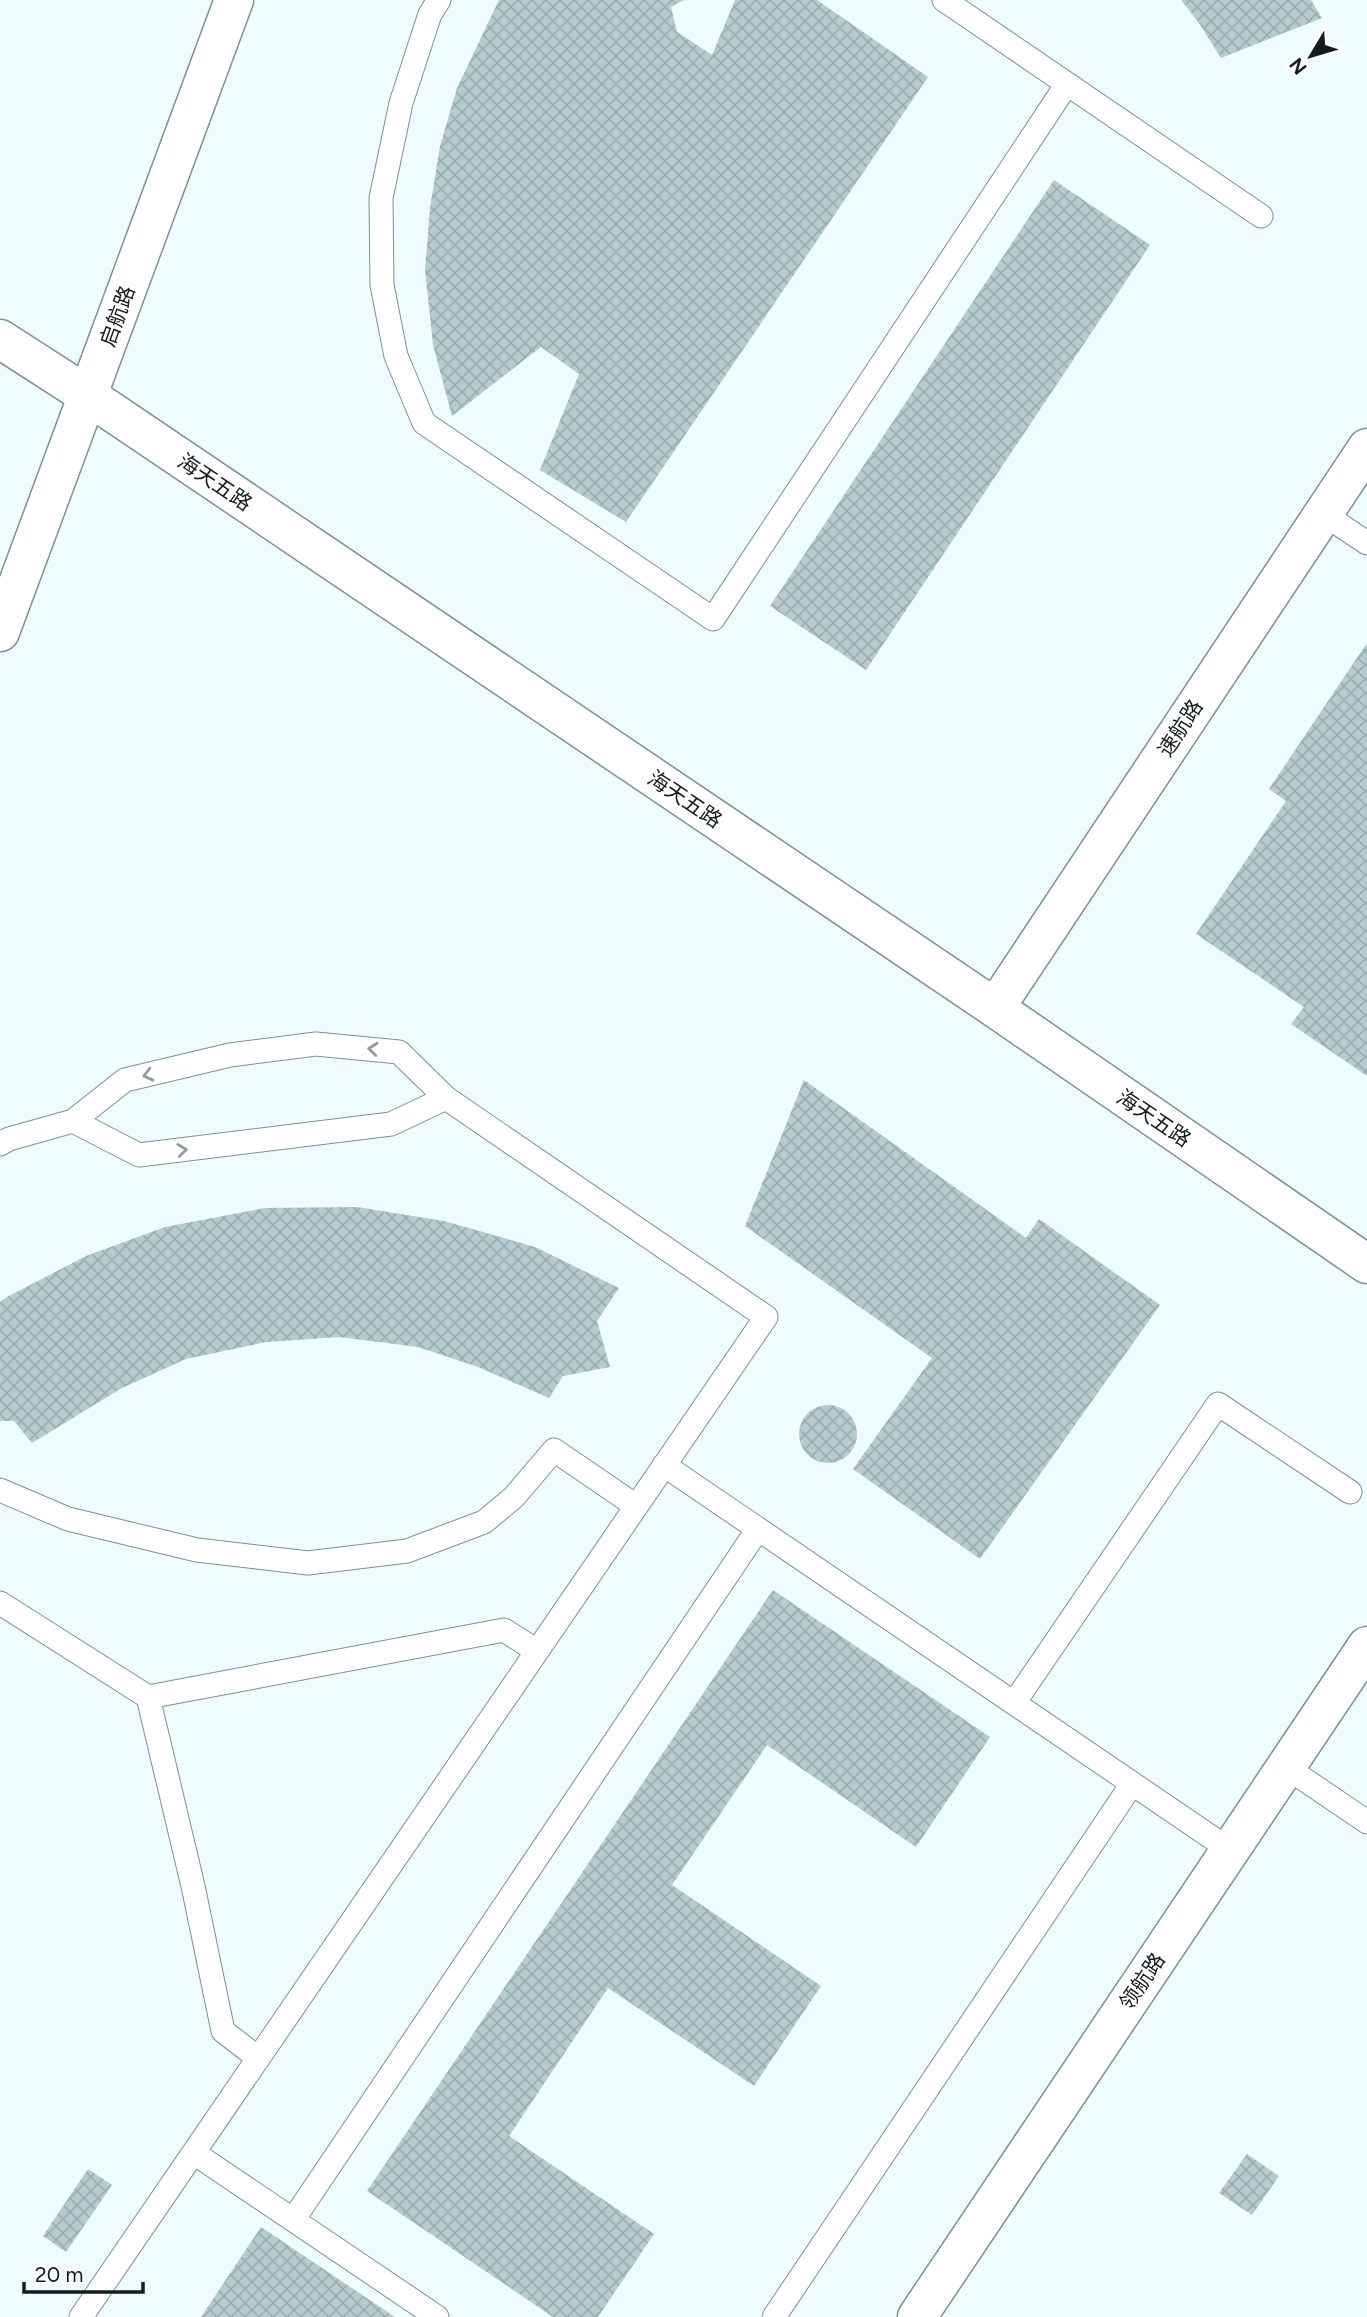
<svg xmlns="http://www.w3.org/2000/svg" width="1367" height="2317" font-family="Figtree,'Noto Sans SC',sans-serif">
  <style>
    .building { fill: url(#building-cross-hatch) }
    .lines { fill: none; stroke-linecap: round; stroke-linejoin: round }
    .lane-casing { stroke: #7c9195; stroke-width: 25 }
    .street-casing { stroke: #7c9195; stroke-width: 41 }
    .secondary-casing { stroke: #7c9195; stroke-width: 41 }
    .lane { stroke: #fff; stroke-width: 23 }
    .street { stroke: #fff; stroke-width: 38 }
    .secondary { stroke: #fff; stroke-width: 38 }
    .oneway { stroke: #959999 }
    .labels { text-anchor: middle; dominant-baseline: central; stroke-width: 5; stroke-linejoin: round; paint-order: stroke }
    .street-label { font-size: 21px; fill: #141c1d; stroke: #fff }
  </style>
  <defs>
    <pattern id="building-cross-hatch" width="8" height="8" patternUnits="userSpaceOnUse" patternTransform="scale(1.75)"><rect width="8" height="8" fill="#b6cbcf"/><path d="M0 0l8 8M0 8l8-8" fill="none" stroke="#9caeb1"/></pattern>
  </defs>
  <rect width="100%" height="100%" fill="#effcfe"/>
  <path class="building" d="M499 0H684L671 7 677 32 712 55 735 0H817L928 77 626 522 540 470 579 374 541 347 452 416 433 345 425 270 430 208 440 146 457 88Z
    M1181 0H1311L1322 18 1221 58 1199 23Z
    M1054 180 1150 245 866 670 770 606Z
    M1367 643V1076L1291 1024 1304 1007 1196 934 1286 801 1269 789Z
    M804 1080 1026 1238 1039 1219 1160 1305 980 1559 853 1469 932 1358 745 1226Z
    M357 1207 444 1221 535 1247 619 1288 597 1321 610 1367 563 1376 549 1398 478 1367 418 1347 339 1337 266 1342 186 1359 122 1388 32 1443 14 1421H0V1302L7 1297 86 1256 165 1227 265 1208Z
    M799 1434a29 29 0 1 1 58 0a29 29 0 1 1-58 0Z
    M773 1590 990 1737 916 1847 767 1745 672 1885 821 1986 754 2086 608 1988 509 2136 654 2234 598 2317H553L367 2191Z
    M1247 2154 1279 2176 1252 2215 1219 2193Z
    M88 2169 112 2185 66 2252 43 2236Z
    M261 2227 395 2317H201Z"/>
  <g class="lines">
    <g class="lane-casing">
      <path id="lane" d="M439 0 430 14 401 103 381 198 382 285 396 356 424 423 713 619 1067 84
        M944 0 1261 216
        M1322 513 1367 543
        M73 1121 139 1155 391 1124 446 1098
        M0 1144 9 1139 73 1121 125 1080 230 1055 316 1044 399 1052 446 1098 766 1317 81 2317
        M664 1465 1230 1850
        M0 1490 68 1519 197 1550 308 1563 407 1551 484 1522 514 1497 554 1450 636 1506
        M0 1603 148 1697
        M1014 1703 1218 1404 1350 1492
        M1286 1767 1367 1822
        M258 2058 223 2031 193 1886 148 1697 504 1630 537 1651
        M194 2153 437 2317
        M293 2220 758 1529
        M774 2317 1132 1784"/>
    </g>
    <g class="street-casing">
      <path id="street" d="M995 1008 1367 448
        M917 2317 1367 1646"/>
    </g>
    <g class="secondary-casing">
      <path id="secondary" d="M0 339 87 395 995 1008 1367 1264
        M0 632 234 0"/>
    </g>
    <use href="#lane" class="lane"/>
    <use href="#street" class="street"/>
    <use href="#secondary" class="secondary"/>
  </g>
  <defs><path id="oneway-chevron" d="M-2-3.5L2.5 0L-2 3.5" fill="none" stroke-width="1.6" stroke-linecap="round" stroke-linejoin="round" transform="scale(1.75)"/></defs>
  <g class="oneway">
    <use href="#oneway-chevron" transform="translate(373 1049) rotate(-174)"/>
    <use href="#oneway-chevron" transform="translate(148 1075) rotate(166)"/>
    <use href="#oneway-chevron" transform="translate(182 1150) rotate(-7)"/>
  </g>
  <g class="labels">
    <g class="street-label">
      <text transform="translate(117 316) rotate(-70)">启航路</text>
      <text transform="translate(215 482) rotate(34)">海天五路</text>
      <text transform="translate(1180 728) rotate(-57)">速航路</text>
      <text transform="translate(685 799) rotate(34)">海天五路</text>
      <text transform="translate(1154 1118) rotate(34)">海天五路</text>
      <text transform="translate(1142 1981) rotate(-56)">领航路</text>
    </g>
  </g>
  <g transform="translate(1311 56) rotate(232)" stroke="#ffffff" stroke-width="5" paint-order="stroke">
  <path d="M0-5L12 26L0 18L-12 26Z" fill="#141c1d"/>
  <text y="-10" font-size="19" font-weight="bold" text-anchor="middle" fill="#141c1d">N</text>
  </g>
  <path d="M24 2282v10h119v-10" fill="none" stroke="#141c1d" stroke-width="3.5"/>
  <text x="35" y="2282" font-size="21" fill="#141c1d" stroke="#ffffff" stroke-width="5" paint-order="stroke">20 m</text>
</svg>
